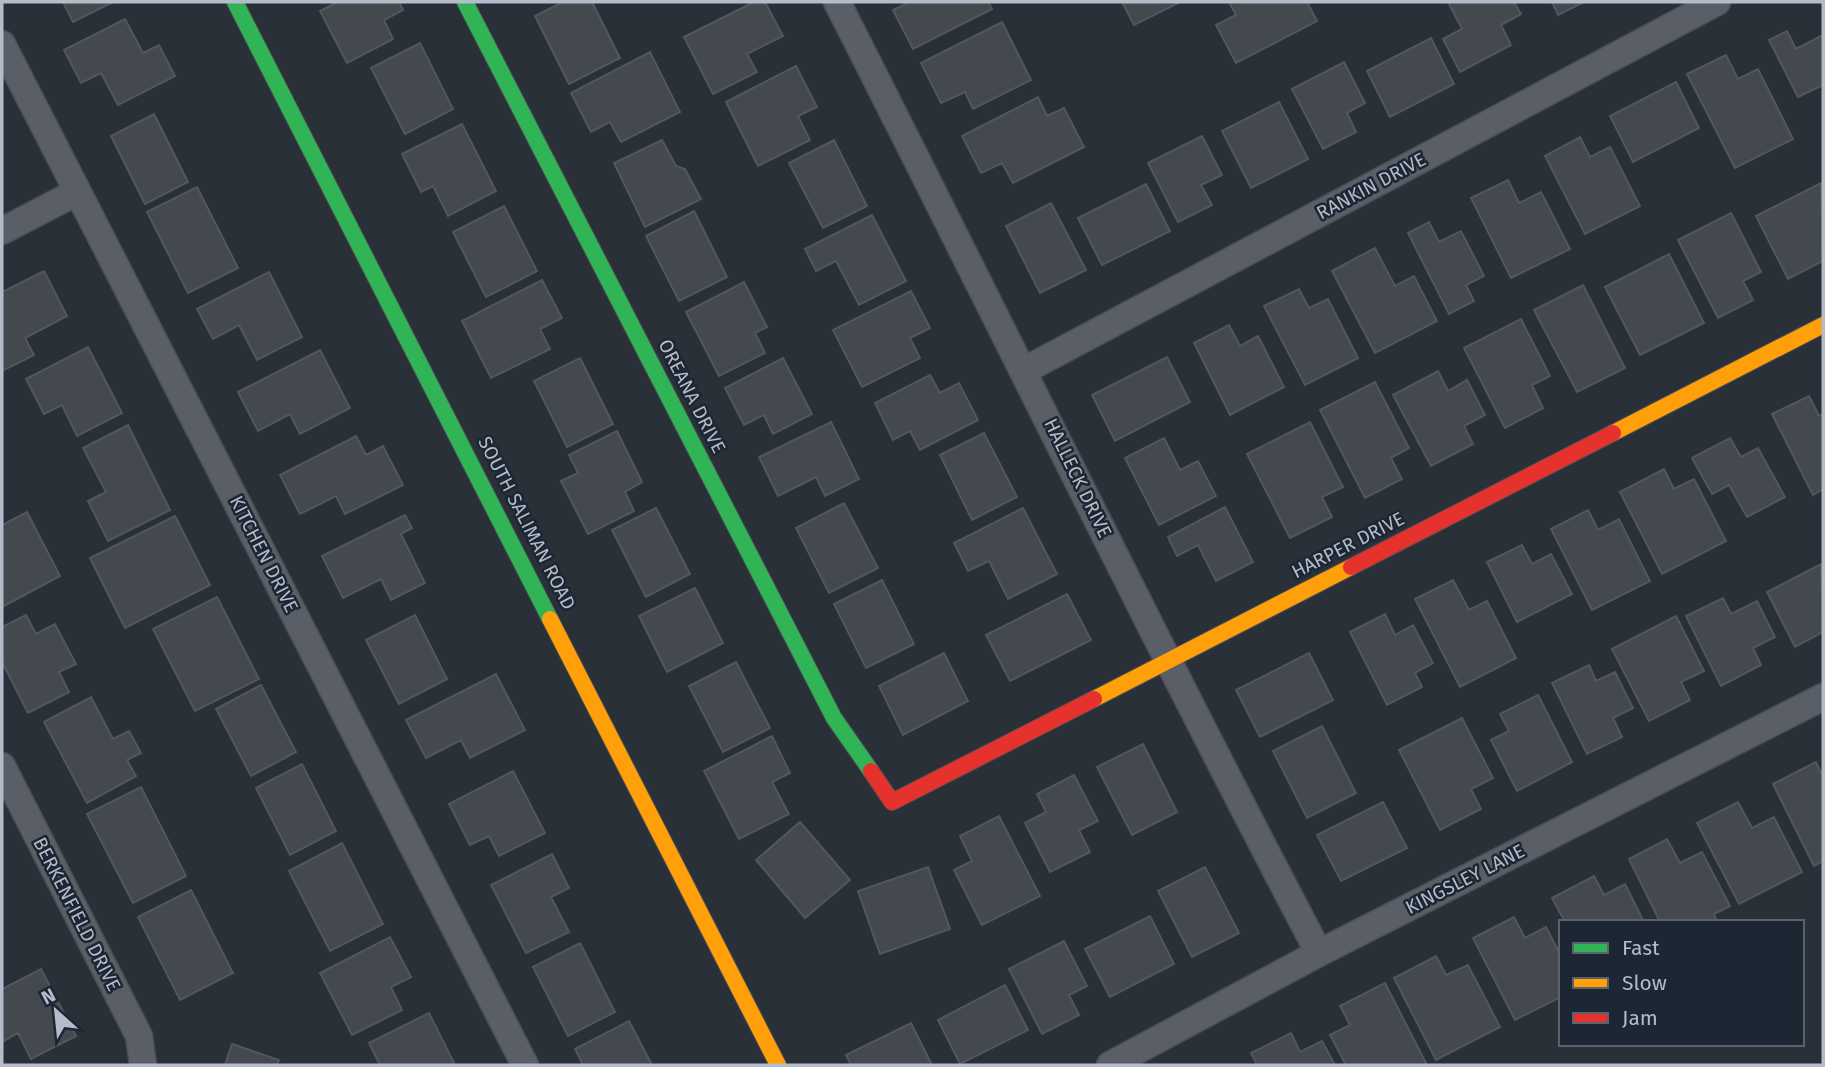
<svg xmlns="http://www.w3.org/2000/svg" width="1825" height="1067" font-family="'Fira Sans',sans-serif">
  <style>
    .building { fill: #444950; stroke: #52575f; stroke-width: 2 }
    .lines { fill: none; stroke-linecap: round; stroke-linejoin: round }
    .street-casing { stroke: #484c53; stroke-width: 29 }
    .fast-casing { stroke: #484c53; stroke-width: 18 }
    .slow-casing { stroke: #484c53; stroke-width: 18 }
    .jam-casing { stroke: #484c53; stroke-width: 18 }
    .street { stroke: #5a5e66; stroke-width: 26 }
    .fast { stroke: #30b455; stroke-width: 16 }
    .slow { stroke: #ff9f0a; stroke-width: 16 }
    .jam { stroke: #e5322d; stroke-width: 16 }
    .labels { text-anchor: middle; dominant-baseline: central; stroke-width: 5; stroke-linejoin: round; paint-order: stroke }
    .street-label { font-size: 19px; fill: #b4bcc9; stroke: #1d2633 }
  </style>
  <rect width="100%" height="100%" fill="#2a3038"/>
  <path class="building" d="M63 2H113L73 22Z
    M338 2H399L403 10 384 20 393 39 347 63 320 11Z
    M563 2H592L620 58 569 84 535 16Z
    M754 2H765L783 36 747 54 757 72 713 94 684 37Z
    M910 2H988L992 9 913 49 893 10Z
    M1122 2H1180L1134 25Z
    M1229 2H1307L1317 21 1236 63 1216 25 1236 15Z
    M1448 2H1514L1521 14 1501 25 1511 45 1460 72 1443 39 1462 29Z
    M1552 2H1584L1558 15Z
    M125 19 143 53 159 45 175 76 118 105 101 73 81 83 64 50Z
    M1002 22 1031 80 973 109 965 92 941 103 921 63Z
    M1787 31 1796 49 1823 35V85L1798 97 1769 40Z
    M1431 38 1454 84 1390 117 1367 71Z
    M420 43 453 109 405 134 371 68Z
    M650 52 680 112 621 142 610 122 591 132 571 93Z
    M1726 55 1738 79 1758 69 1793 139 1735 168 1687 74Z
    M1344 62 1365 103 1347 113 1356 132 1323 149 1292 89Z
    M796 66 817 107 798 116 810 140 758 166 726 102Z
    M1676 82 1699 128 1633 162 1610 116Z
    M1038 97 1047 116 1064 108 1084 147 1013 183 1002 163 981 173 962 136Z
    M1279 102 1308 159 1251 188 1222 131Z
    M154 114 188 182 145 204 111 136Z
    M462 124 496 191 448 216 433 186 421 192 402 154Z
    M1202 136 1222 175 1201 185 1212 205 1178 222 1148 163Z
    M1580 137 1590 157 1610 147 1640 206 1585 234 1545 156Z
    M662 140 676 166 685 169 701 199 645 227 614 163Z
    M834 140 867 206 823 228 789 163Z
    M1508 180 1519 203 1541 192 1570 249 1511 278 1471 198Z
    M1821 183 1823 261 1788 279 1756 216Z
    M1146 184 1170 231 1102 265 1078 218Z
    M197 187 238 268 188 293 147 212Z
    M1051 203 1086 270 1040 293 1006 226Z
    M504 206 537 271 486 297 453 232Z
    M694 211 727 277 679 301 646 236Z
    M1731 213 1761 272 1743 281 1753 300 1718 318 1678 240Z
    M872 215 906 281 859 305 836 261 816 271 805 249Z
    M1429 222 1439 242 1461 231 1484 276 1466 285 1474 301 1449 314 1408 233Z
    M1375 248 1395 286 1414 276 1437 321 1375 353 1332 271Z
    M1669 254 1704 323 1640 355 1605 287Z
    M44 271 67 316 25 338 34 355 2 371V292Z
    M269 272 302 337 257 360 239 325 213 339 197 309Z
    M542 280 562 318 540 329 550 349 491 378 462 321Z
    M744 282 767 327 755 333 765 353 719 376 686 312Z
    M1583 285 1625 368 1577 392 1534 310Z
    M1299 289 1309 308 1328 299 1358 358 1305 385 1264 306Z
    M911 291 930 328 910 338 920 358 862 387 833 330Z
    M1521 319 1550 376 1532 385 1543 408 1505 428 1464 348Z
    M1229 325 1240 346 1258 336 1284 387 1230 415 1194 343Z
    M88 347 122 413 77 436 62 405 44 414 26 379Z
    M320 350 350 408 300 434 290 414 258 431 238 392Z
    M1167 357 1190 402 1115 441 1092 395Z
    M580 358 613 424 567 447 534 381Z
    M783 358 812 414 773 434 764 415 744 425 725 388Z
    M1438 371 1448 391 1467 380 1485 415 1464 426 1473 444 1431 466 1393 395Z
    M930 375 940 393 959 383 978 420 920 450 910 431 893 440 875 403Z
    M1375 382 1409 448 1391 458 1402 479 1365 498 1320 410Z
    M1809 396 1819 416 1823 414V489L1813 495 1772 414Z
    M831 422 859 479 825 496 816 477 778 496 759 457Z
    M1310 422 1343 487 1322 497 1332 517 1290 538 1247 454Z
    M128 425 170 510 108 541 88 501 106 492 83 448Z
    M617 431 642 482 625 492 634 511 588 534 561 481 578 473 569 455Z
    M984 433 1017 497 972 520 940 455Z
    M356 436 366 455 383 446 403 485 345 514 336 496 300 514 280 475Z
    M1164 438 1180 470 1198 461 1216 496 1159 525 1125 458Z
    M1730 438 1741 457 1758 448 1785 497 1747 517 1729 485 1712 494 1692 458Z
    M1664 469 1674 489 1694 479 1726 541 1662 574 1620 492Z
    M844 503 878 568 829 593 796 528Z
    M1225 507 1253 562 1216 581 1198 545 1177 556 1168 537Z
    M656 508 690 574 646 597 612 530Z
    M1023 508 1057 574 1008 599 989 561 968 571 954 543Z
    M1588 510 1598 530 1619 519 1650 581 1592 610 1551 529Z
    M27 512 60 576 2 607V525Z
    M405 515 412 528 401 534 425 583 391 600 381 579 343 598 322 556Z
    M175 516 210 585 125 628 90 558Z
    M1522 545 1532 564 1551 554 1572 594 1517 622 1487 562Z
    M1821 564 1823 632 1795 647 1767 592Z
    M882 580 914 644 866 668 834 604Z
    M1453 580 1469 610 1487 601 1516 658 1460 687 1415 599Z
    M695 588 723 643 667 672 639 616Z
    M1067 594 1091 640 1010 681 986 635Z
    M217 597 259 679 195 711 153 629Z
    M1723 598 1731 614 1757 601 1775 637 1753 648 1761 665 1721 686 1686 616Z
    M1385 614 1395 635 1413 625 1433 663 1415 673 1422 687 1387 705 1350 632Z
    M26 615 36 634 55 624 76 664 59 672 69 692 28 713 2 662V627Z
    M415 615 447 679 399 704 366 640Z
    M1676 616 1704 671 1681 682 1690 700 1649 721 1612 649Z
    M944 653 968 701 903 735 879 686Z
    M1309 653 1333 700 1260 737 1236 690Z
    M736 662 770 728 723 752 689 686Z
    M1589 665 1596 681 1615 672 1633 708 1613 718 1622 737 1587 754 1552 683Z
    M496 674 525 730 470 758 461 740 426 758 406 720Z
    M261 685 296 752 251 776 216 709Z
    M1538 695 1572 762 1517 791 1491 740 1509 731 1500 714Z
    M91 697 113 739 129 731 141 753 127 760 136 776 87 803 44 722Z
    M1462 718 1493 778 1471 789 1481 809 1440 830 1399 750Z
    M1322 726 1356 793 1307 818 1273 751Z
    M772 736 790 773 772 782 789 814 739 839 704 771Z
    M1143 744 1177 812 1132 835 1097 767Z
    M1816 762 1823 777V861L1814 866 1773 784Z
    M302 764 336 831 290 855 256 788Z
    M513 771 545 833 499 856 489 836 470 845 449 804Z
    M1074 775 1098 821 1079 830 1090 852 1050 872 1025 823 1046 812 1037 794Z
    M141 787 186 876 133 903 87 814Z
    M1383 802 1407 848 1341 881 1317 835Z
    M1738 802 1752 828 1774 817 1802 872 1739 904 1697 823Z
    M999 816 1040 896 982 925 954 870 972 861 960 836Z
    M800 822 850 880 805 918 756 860Z
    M1667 839 1680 863 1702 852 1730 906 1714 914 1717 922H1660L1629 859Z
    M342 843 383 924 330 951 289 871Z
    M552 854 569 888 551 897 569 932 526 953 491 885Z
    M928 867 950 929 880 954 858 891Z
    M1205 867 1239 933 1192 957 1158 891Z
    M1594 876 1604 895 1625 884 1644 922H1565L1552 898Z
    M191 890 233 973 180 1000 138 917Z
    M1150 916 1174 964 1110 997 1085 949Z
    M1514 917 1525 938 1546 927 1561 956V997L1515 1020 1473 938Z
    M390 937 411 977 391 987 402 1010 352 1035 320 973Z
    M1064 941 1087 986 1069 995 1079 1015 1042 1034 1009 969Z
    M580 943 615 1012 568 1036 533 967Z
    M1436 956 1446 975 1468 965 1500 1027 1436 1060 1394 978Z
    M41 969 76 1036 31 1059 18 1033 2 1042V989Z
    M1385 983 1427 1065H1346L1330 1035 1350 1025 1340 1006Z
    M1005 985 1028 1030 960 1064 938 1020Z
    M429 1013 455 1065H380L369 1043Z
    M629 1021 652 1065H583L575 1049Z
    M911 1023 932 1065H851L846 1055Z
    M1291 1033 1300 1052 1322 1041 1335 1065H1257L1251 1053Z
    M232 1044 279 1060 277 1065H225Z"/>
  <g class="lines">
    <g class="street-casing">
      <path id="street" d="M837 2C998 318 1153 638 1319 953
        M2 44 525 1065
        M2 231 77 192
        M1025 370 1717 2
        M2 766 139 1036 143 1065
        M1110 1065 1319 953 1823 697"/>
    </g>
    <g class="fast-casing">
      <path id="fast" d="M235 2 550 619
        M465 2 834 718 871 771"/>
    </g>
    <g class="slow-casing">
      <path id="slow" d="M1613 433 1823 325
        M550 619 778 1065
        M1094 699 1351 567"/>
    </g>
    <g class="jam-casing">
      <path id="jam" d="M1351 567 1613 433
        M871 771 892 802 1094 699"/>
    </g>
    <use href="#street" class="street"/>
    <use href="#fast" class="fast"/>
    <use href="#slow" class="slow"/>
    <use href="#jam" class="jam"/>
  </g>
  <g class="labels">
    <g class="street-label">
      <text transform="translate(1371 186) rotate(-28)">RANKIN DRIVE</text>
      <text transform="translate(692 396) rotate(63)">OREANA DRIVE</text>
      <text transform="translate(1078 478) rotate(64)">HALLECK DRIVE</text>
      <text transform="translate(527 523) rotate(63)">SOUTH SALIMAN ROAD</text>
      <text transform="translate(1348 545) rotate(-27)">HARPER DRIVE</text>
      <text transform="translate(264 554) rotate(63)">KITCHEN DRIVE</text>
      <text transform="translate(1465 879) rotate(-27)">KINGSLEY LANE</text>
      <text transform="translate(77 914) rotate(63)">BERKENFIELD DRIVE</text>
    </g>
  </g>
  <rect width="1825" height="1067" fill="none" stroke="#b4bcc9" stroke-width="7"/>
  <rect x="1559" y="920" width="245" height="126" fill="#1d2633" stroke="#59626f" stroke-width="2"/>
  <rect x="1573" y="943" width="35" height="10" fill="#30b455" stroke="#59626f" stroke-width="2"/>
  <text x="1622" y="955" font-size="21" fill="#b4bcc9">Fast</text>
  <rect x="1573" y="978" width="35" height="10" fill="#ff9f0a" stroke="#59626f" stroke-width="2"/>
  <text x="1622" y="990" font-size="21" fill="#b4bcc9">Slow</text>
  <rect x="1573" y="1013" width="35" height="10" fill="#e5322d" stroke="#59626f" stroke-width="2"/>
  <text x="1622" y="1025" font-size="21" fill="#b4bcc9">Jam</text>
  <g transform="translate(56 1011) rotate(333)" stroke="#1d2633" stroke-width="5" paint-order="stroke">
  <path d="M0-5L12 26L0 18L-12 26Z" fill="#b4bcc9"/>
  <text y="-10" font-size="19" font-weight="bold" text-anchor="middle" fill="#b4bcc9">N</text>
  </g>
</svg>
